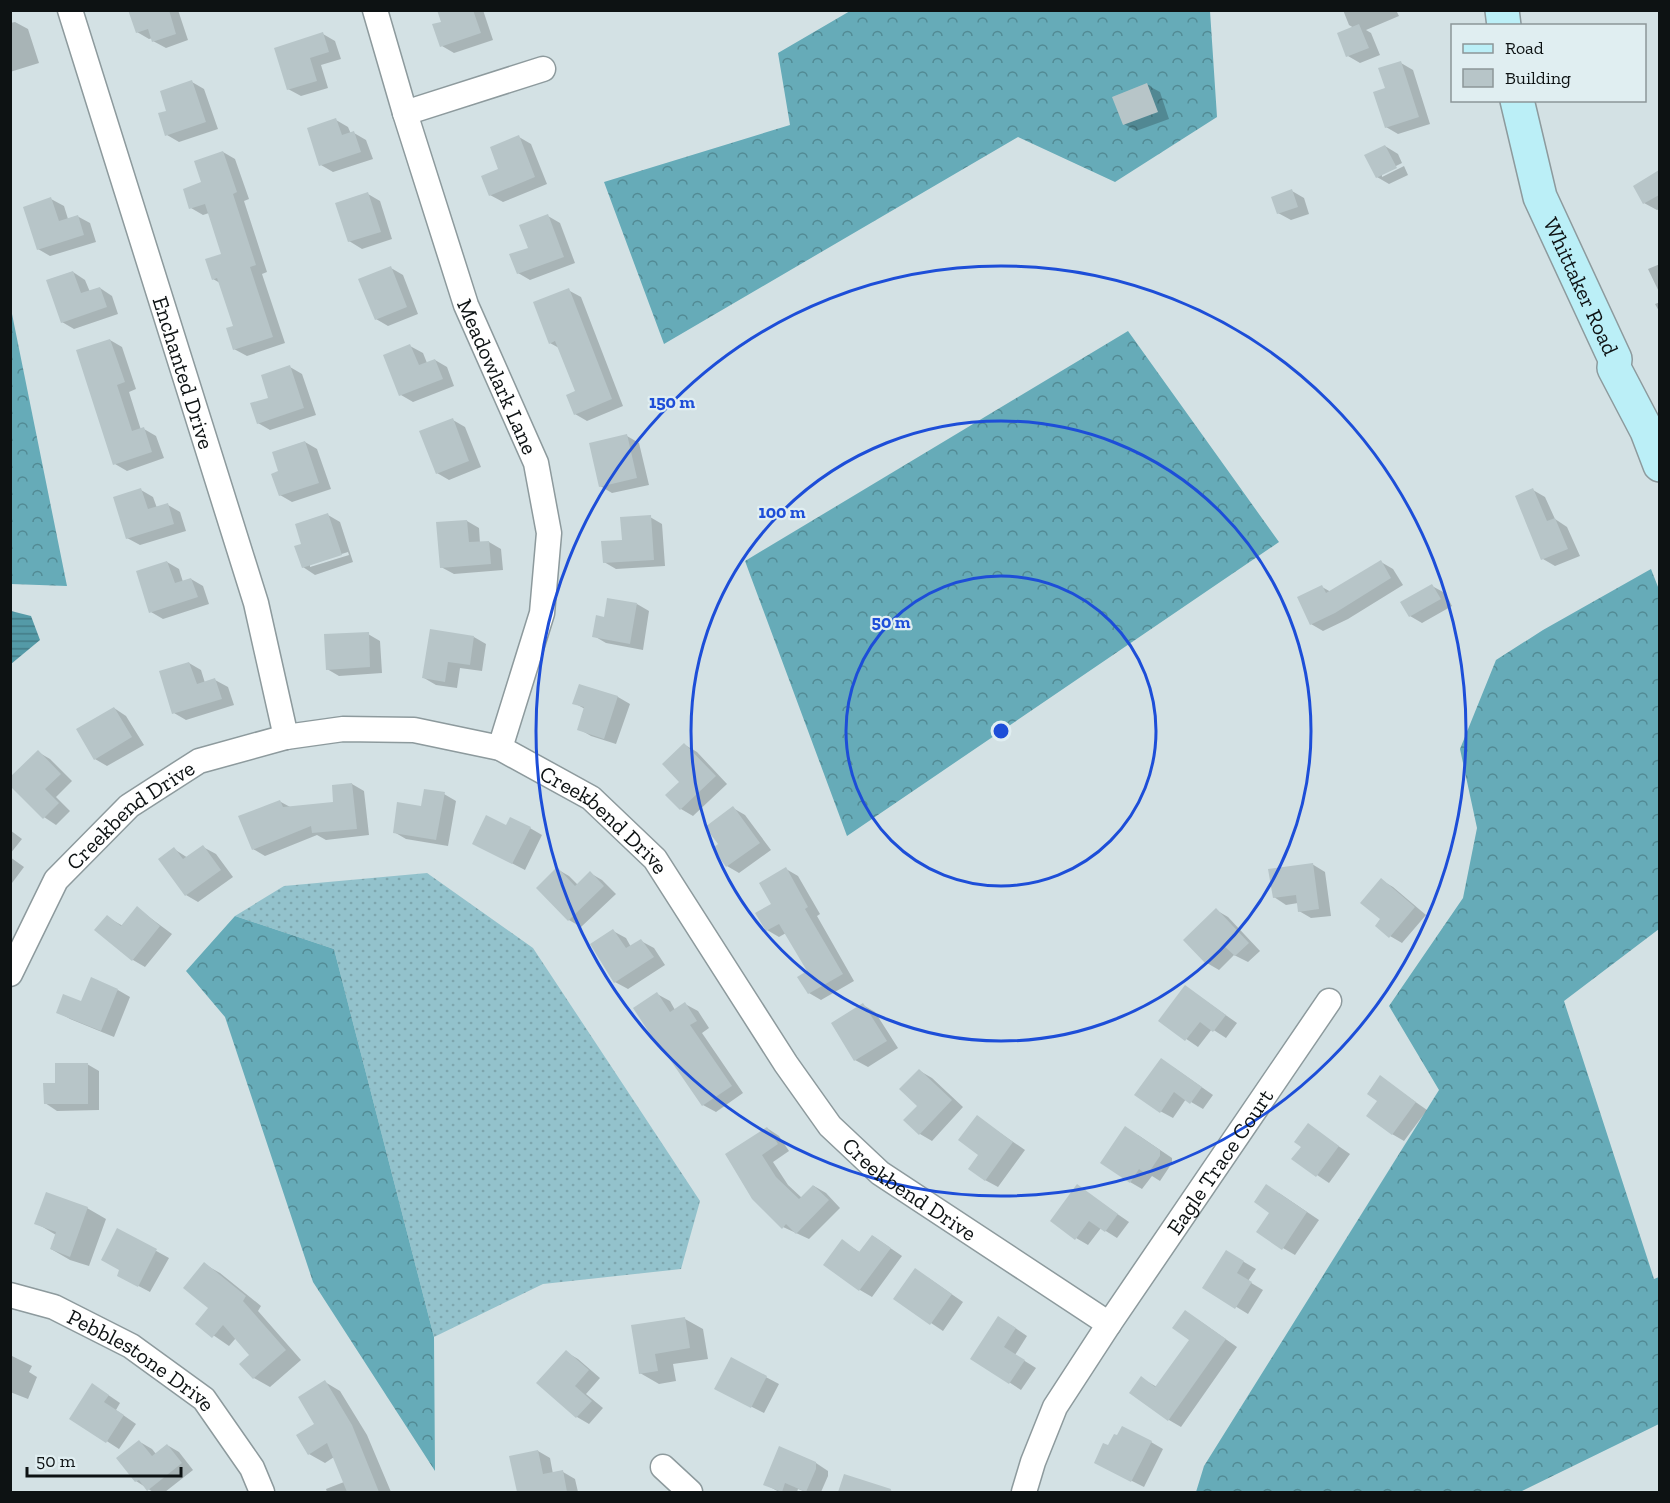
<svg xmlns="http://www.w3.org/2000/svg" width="1670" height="1503" font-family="'Zilla Slab',serif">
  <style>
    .grass { fill: url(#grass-dots) }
    .forest { fill: url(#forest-crowns) }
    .water { fill: url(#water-rules) }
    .shadow { fill: #0003; fill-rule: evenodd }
    .building { fill: #b7c5c8 }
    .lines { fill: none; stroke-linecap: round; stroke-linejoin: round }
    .minor-casing { stroke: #8d9a9d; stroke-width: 27 }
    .secondary-casing { stroke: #8d9a9d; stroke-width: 36 }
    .minor { stroke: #fff; stroke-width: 24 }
    .secondary { stroke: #bbeff7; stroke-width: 33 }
    .ring { fill: none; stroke: #1d4ed8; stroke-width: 3 }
    .labels { text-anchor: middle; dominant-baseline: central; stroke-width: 4.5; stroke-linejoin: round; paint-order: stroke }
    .street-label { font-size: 22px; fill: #0d1213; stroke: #e0eef1 }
    .centre { fill: #1d4ed8; stroke: #e0eef1; stroke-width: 3 }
    .ring-label { font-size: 18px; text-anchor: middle; font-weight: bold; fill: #1d4ed8; stroke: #e0eef1; stroke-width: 4.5; stroke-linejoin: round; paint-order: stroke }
  </style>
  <defs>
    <pattern id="grass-dots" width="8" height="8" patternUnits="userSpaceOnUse" patternTransform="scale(1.5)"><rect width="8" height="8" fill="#93c2cc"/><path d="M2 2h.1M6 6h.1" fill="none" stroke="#7ea6ae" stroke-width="1.8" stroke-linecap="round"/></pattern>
    <pattern id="forest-crowns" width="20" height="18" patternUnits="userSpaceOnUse" patternTransform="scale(1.5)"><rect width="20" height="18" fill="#66abb8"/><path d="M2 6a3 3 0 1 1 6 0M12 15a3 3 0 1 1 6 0" fill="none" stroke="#528a94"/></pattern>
    <pattern id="water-rules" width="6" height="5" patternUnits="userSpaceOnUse" patternTransform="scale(1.5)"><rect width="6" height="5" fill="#549aa7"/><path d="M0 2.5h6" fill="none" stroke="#447c87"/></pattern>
  </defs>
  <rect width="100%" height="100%" fill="#d3e1e4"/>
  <path class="grass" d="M427 873 533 948 700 1201 681 1269 543 1284 434 1337 334 949 235 916 284 886Z"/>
  <path class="forest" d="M850 11H1210L1217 117 1115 182 1018 137 664 344 604 182 790 125 778 53Z
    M11 309 67 586 11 584Z
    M1128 331 1279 542 847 836 745 561Z
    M1651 569 1660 592 1659 929 1564 1001 1654 1279 1659 1277V1424L1520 1492H1196L1204 1466 1439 1090 1389 1006 1463 898 1477 828 1460 749 1496 660 1543 630Z
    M235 916 334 949 434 1337 435 1471 313 1282 225 1017 186 971Z"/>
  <path class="water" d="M11 611 31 616 40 640 11 664Z"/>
  <path class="shadow" d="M130 10H178L188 40 166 48 153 41V38L149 39 137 32Z
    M438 10H483L493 40 454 53 442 46V23Z
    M1343 10H1396L1399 16 1366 30 1371 33 1380 55 1360 63 1348 56 1354 28 1349 25Z
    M15 22 28 29 39 63 10 72V23Z
    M323 34 335 41 341 59 321 65 328 88 301 96 288 89Z
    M1401 63 1413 70 1430 124 1398 134 1386 127V89Z
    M192 82 204 89 218 129 179 142 167 135 168 112Z
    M1147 85 1160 92 1169 119 1136 131 1124 124Z
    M336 120 348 127 351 134 354 133 366 140 373 159 333 172 321 165Z
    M519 137 531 144 547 184 503 202 490 195 500 170Z
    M1385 146 1398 154 1402 163 1382 173V177L1404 166 1408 175 1389 184 1377 177Z
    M223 152 235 159 249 199 244 201 267 272 262 274 285 343 247 356 234 349V327L220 283 213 279 223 255 209 213 203 215 191 208 203 183Z
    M1650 177 1660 183V209L1657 210 1644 203 1635 186Z
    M1292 191 1304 198 1309 214 1291 220 1278 213Z
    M368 194 380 201 392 239 362 249 349 241Z
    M51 199 64 206 68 219 77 216 90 223 96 242 50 256 38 249Z
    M548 216 560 223 575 263 530 280 518 273Z
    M1660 264V294L1648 269Z
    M391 268 403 275 418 314 388 326 376 319Z
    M73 272 85 280 90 292 100 288 112 296 118 314 74 329 62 322Z
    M568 290 581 297 623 406 587 421 575 414 577 392 559 348 550 343Z
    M1660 302V313L1655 304Z
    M110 340 122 347 136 389 129 392 141 430 144 429 156 436 164 458 127 471 115 464Z
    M410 346 423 353 427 363 435 360 447 367 454 386 413 402 401 395Z
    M290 367 302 374 316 415 270 430 258 423Z
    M453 420 465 427 481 467 449 480 437 473Z
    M627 436 639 443 649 485 612 493 600 486Z
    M305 442 317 449 331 489 292 502 280 495V472Z
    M141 490 153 497 157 508 168 505 180 512 186 531 140 545 127 538Z
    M1533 490 1545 497 1555 519 1567 527 1580 556 1555 566 1543 559Z
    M328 515 340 522 353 562 315 575 303 567ZM348 552 349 555 310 567V564Z
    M650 517 662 524 665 566 616 569 604 562 623 541Z
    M467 521 479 528 480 543 489 542 501 549 503 570 454 574 441 567Z
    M167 562 179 569 183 582 191 579 203 586 209 604 163 619 151 612Z
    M1381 562 1393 569 1403 585 1348 619 1323 631 1311 624 1322 587 1331 592Z
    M1432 586 1445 593 1452 606 1422 623 1410 616Z
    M637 604 649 611 643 650 606 643 594 636Z
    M368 634 380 641 382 673 339 676 327 669Z
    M474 637 486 644 482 671 460 668 457 688 436 685 424 678Z
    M189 663 201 670 205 683 215 680 228 687 234 705 186 720 174 713Z
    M580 685 618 697 630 704 616 744 591 736 579 729 585 709 574 703Z
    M114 708 126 716 144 745 107 766 95 759Z
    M685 745 697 752 727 784 693 816 681 809V782Z
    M38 752 50 759 72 781 56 797 70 811 56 825 44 817Z
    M352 784 364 791 369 835 326 840 317 835 265 856 253 849 279 801 292 808 335 803Z
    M444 794 456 801 448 846 406 839 394 832 422 808Z
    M733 808 745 815 771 850 739 873 727 866 720 845Z
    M507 827 530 828 542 835 525 870 486 850Z
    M10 830 22 839 10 854Z
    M203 847 216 854 233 877 198 902 186 895 174 849 188 858Z
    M10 857 24 867 12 883 10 882Z
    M1312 864 1325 872 1331 916 1311 918 1299 911 1298 903 1286 905 1274 897Z
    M557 869 569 876 578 885 590 873 602 880 616 894 581 927 569 920Z
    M786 869 798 876 820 914 817 916 854 981 821 1000 809 993V972L786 933 779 937 767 930 773 905Z
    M1381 880 1393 887 1426 915 1402 943 1390 936 1382 919Z
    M137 908 172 934 145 967 133 960 107 917 123 926Z
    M1216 910 1228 917 1260 951 1248 962 1234 955 1219 970 1207 963Z
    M613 931 626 938 631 947 641 941 654 948 665 965 628 989 615 982Z
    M1186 987 1237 1023 1226 1038 1212 1029 1198 1047 1160 1021Z
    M118 990 130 997 114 1037 70 1019 58 1012Z
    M657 994 670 1001 675 1010 685 1004 698 1011 709 1028 702 1033 743 1093 716 1112 703 1105 664 1048 659 1045Z
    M863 1005 875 1012 898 1048 868 1067 855 1060Z
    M87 1064 99 1071V1110L57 1111 45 1103 57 1084Z
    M1173 1067 1213 1095 1203 1109 1186 1099 1173 1118 1160 1111Z
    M920 1071 932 1078 963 1107 932 1141 920 1134Z
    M1380 1077 1427 1110 1404 1141 1392 1134 1379 1101Z
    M977 1117 1025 1150 998 1187 985 1180 980 1154Z
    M1308 1125 1350 1154 1329 1183 1293 1159 1303 1146Z
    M767 1128 779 1136 789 1151 773 1162 788 1185 802 1198 814 1186 826 1193 840 1208 809 1239 783 1227 753 1198Z
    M1138 1135 1172 1158V1163L1160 1181 1152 1176 1142 1189 1130 1182Z
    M1077 1186 1129 1222 1117 1238 1101 1228 1088 1245 1076 1238Z
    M1279 1193 1319 1220 1295 1255 1283 1248 1271 1212Z
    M87 1208 106 1219 89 1266 70 1260 51 1249 56 1235 36 1223Z
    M118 1230 169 1258 150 1292 131 1282 121 1270Z
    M873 1236 902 1256 872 1297 860 1290 842 1241 861 1253Z
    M1227 1252 1256 1269 1248 1281 1263 1290 1248 1314 1204 1287Z
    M204 1264 220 1273 261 1306 258 1311 301 1360 270 1387 254 1378 241 1364 252 1355 236 1338 229 1346 197 1324 210 1307Z
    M927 1277 963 1302 943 1331 895 1299Z
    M685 1319 703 1329 708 1359 673 1364 676 1381 659 1384 640 1373 633 1326Z
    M1197 1319 1237 1347 1181 1427 1169 1420 1141 1378 1157 1387 1191 1340Z
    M1011 1325 1027 1336 1015 1355 1036 1368 1021 1390 972 1358Z
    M566 1352 578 1359 600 1378 586 1394 603 1408 589 1424 577 1417Z
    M10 1355 32 1366 29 1372 37 1377 28 1399 10 1392Z
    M732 1359 779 1384 764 1413 728 1395Z
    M325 1382 340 1391 367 1435 391 1492H327L326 1489 344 1482 334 1457 325 1463 309 1454Z
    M104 1392 120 1403 116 1410 136 1424 119 1449 71 1418Z
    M140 1442 152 1449 156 1454 167 1445 179 1452 193 1470 165 1492H153L136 1481 118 1459Z
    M1151 1442 1163 1449 1144 1487 1108 1469 1109 1447Z
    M538 1451 550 1458 553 1474 563 1472 575 1479 578 1492H519L511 1457Z
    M816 1463 828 1471V1476L821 1492H806L798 1489 797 1492H779L765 1484Z
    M845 1476 895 1492H840Z"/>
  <path class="building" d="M128 10H169L176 34 152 42 148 29 136 33Z
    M437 10H473L481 33 440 47 432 24 441 22Z
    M1359 24 1369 48 1346 57 1337 33Z
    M323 32 329 52 310 58 317 81 287 90 274 48Z
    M1401 61 1419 117 1385 128 1373 92 1385 88 1378 68Z
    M192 80 206 122 165 136 158 113 166 111 160 91Z
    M1147 83 1158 112 1123 125 1112 97Z
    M336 118 342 135 354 131 361 152 319 166 307 128Z
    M519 135 535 177 489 196 481 176 498 169 490 147Z
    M1385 145 1397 168 1376 178 1364 155Z
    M223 151 237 192 233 194 256 265 250 267 273 337 233 350 226 328 233 326 217 278 212 280 205 259 221 254 205 204 189 209 183 189 201 182 194 161Z
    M1659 170V195L1643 204 1633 186Z
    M1292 189 1298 207 1277 214 1271 197Z
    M368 192 381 232 348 242 335 203Z
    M51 197 59 221 78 215 84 235 37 250 23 207Z
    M548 214 564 257 517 274 509 254 528 248 519 225Z
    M391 266 407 307 375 320 358 279Z
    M73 271 81 293 100 287 107 307 61 323 46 280Z
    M569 288 612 399 574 415 566 395 575 391 555 341 549 344 533 302Z
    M110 339 125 382 117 385 132 431 144 427 152 452 113 465 76 350Z
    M410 344 419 365 435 359 443 379 399 396 383 355Z
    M290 365 304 408 257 424 250 403 268 398 261 375Z
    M453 418 469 461 436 474 419 431Z
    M627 434 637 478 599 487 589 443Z
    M305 441 319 483 279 496 271 474 278 471 272 452Z
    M141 488 148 509 168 503 174 524 126 539 113 497Z
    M1533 488 1547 521 1555 518 1568 549 1541 560 1515 496Z
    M328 513 342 555 302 568 294 546 301 544 295 524Z
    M651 515 654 560 603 563 601 541 622 540 620 517Z
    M467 520 469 542 489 541 491 564 440 568 436 522Z
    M1381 560 1391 578 1335 613 1310 625 1297 597 1322 585 1326 593Z
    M167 561 175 583 191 578 198 597 149 613 136 571Z
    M1432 584 1441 599 1409 617 1400 602Z
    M607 598 637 603 630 644 592 637 596 615 604 617Z
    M430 629 474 636 470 665 448 662 445 682 422 678Z
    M369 632 370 667 326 670 324 634Z
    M189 662 197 684 215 678 222 699 172 714 159 671Z
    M579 684 618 696 604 739 577 730 584 707 572 704Z
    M114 707 132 737 94 760 76 729Z
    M684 743 716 776 680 810 665 795 679 782 662 764Z
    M38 750 61 774 45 789 59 803 43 819 10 786V777Z
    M352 783 357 829 312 833 311 826 252 850 238 816 280 800 283 807 333 802 332 785Z
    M424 789 445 792 436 840 393 833 397 802 421 806Z
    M733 806 760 843 726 867 713 848 718 844 705 827Z
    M486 815 506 825 510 817 531 827 512 864 472 844Z
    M203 845 221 870 185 896 158 859 174 847 183 859Z
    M1313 863 1319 909 1298 912 1296 895 1273 898 1268 869Z
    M557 867 575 886 590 871 604 886 568 921 536 888Z
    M786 867 808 907 805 909 843 974 808 994 797 977 807 971 779 924 766 931 755 913 771 904 759 883Z
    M1381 878 1415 907 1389 938 1375 926 1380 919 1360 903Z
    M137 906 160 926 132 961 94 930 107 915 121 926Z
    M1216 908 1249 943 1235 956 1224 946 1206 964 1183 940Z
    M613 929 626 948 641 939 654 957 614 983 590 944Z
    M91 977 118 989 101 1031 56 1013 63 994 81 1001Z
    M1185 985 1226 1015 1213 1032 1200 1022 1185 1041 1158 1021Z
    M657 992 670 1012 685 1002 697 1021 690 1025 732 1086 702 1106 660 1045 658 1046 633 1008Z
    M863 1003 887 1041 854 1061 831 1023Z
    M1161 1058 1202 1087 1190 1104 1174 1092 1160 1113 1134 1095Z
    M55 1063H88V1104H44L43 1083H55Z
    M919 1069 952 1100 919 1135 903 1120 917 1106 899 1089Z
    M1380 1075 1416 1102 1392 1135 1366 1116 1377 1101 1367 1094Z
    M977 1115 1013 1142 985 1181 968 1169 978 1155 958 1140Z
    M1308 1123 1339 1146 1316 1177 1291 1159 1301 1147 1294 1142Z
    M1125 1126 1160 1150V1156L1147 1175 1139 1169 1130 1183 1100 1163Z
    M767 1127 778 1144 762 1155 776 1177 799 1199 813 1185 829 1200 796 1234 786 1224 782 1229 752 1199 725 1154Z
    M1077 1184 1118 1214 1105 1232 1089 1221 1075 1240 1050 1221Z
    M1266 1184 1307 1212 1282 1250 1256 1232 1269 1213 1254 1202Z
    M46 1192 88 1207 70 1257 50 1249 56 1232 34 1224Z
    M117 1228 157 1249 138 1287 117 1276 119 1270 101 1260Z
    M872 1235 891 1248 859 1291 823 1265 842 1239 859 1252Z
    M1226 1250 1244 1261 1237 1273 1252 1282 1235 1309 1202 1288Z
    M204 1262 246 1296 243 1301 286 1350 253 1379 239 1364 249 1355 223 1325 212 1338 195 1324 208 1308 183 1288Z
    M915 1268 952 1294 930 1325 893 1299Z
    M1185 1310 1226 1339 1168 1421 1129 1393 1141 1376 1155 1387 1189 1340 1172 1328Z
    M998 1316 1016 1328 1004 1347 1025 1360 1009 1384 970 1359Z
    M685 1317 690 1348 655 1354 658 1371 639 1374 631 1325Z
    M566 1350 589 1370 575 1386 592 1401 576 1418 536 1383Z
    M731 1357 767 1376 751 1408 714 1389Z
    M325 1380 352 1425 379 1492H347L327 1443 308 1455 296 1435 314 1424 298 1397Z
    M92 1383 109 1395 104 1402 124 1415 106 1443 69 1419Z
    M1122 1426 1152 1441 1131 1482 1094 1463 1103 1443 1108 1445 1114 1434 1117 1435Z
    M139 1440 152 1456 167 1444 182 1463 147 1491 139 1480 135 1482 116 1458Z
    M779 1446 816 1462V1469L806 1492 785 1483 782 1492 763 1485Z
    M538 1450 543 1474 563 1470 567 1492H517L509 1456Z
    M844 1474 891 1489 890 1492H838Z"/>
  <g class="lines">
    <g class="minor-casing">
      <g id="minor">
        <path id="s1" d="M70 10 256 603 286 737"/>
        <path id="s2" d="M375 10 405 113 466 305 536 463 549 533 542 613 500 748"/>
        <path d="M405 113 543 69"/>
        <path id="s3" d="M10 974 56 880 129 806 199 761 286 737 343 729 414 730 500 748 591 798 655 859 786 1064 830 1126 880 1173 1109 1324"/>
        <path id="s4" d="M10 1295 54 1307 131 1346 204 1399 252 1468 262 1492"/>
        <path d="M663 1467 690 1492"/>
        <path id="s5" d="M1024 1492 1033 1462 1055 1407 1109 1324 1329 1001"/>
      </g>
    </g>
    <g class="secondary-casing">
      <g id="secondary">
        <path d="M1502 10 1504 26"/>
        <path id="s6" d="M1517 100 1540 197 1615 359 1614 368 1647 431 1660 465"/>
      </g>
    </g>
    <use href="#minor" class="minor"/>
    <use href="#secondary" class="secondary"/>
  </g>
  <g class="ring">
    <circle cx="1001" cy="731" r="155"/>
    <circle cx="1001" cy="731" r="310"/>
    <circle cx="1001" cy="731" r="465"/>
  </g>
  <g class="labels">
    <g class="street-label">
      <text stroke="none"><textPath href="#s6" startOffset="198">Whittaker Road</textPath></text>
      <text stroke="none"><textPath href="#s1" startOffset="380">Enchanted Drive</textPath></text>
      <text stroke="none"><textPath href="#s2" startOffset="387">Meadowlark Lane</textPath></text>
      <text stroke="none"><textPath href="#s3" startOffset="204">Creekbend Drive</textPath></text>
      <text stroke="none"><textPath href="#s3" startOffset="726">Creekbend Drive</textPath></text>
      <text stroke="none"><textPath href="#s5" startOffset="386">Eagle Trace Court</textPath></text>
      <text stroke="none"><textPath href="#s3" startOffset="1212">Creekbend Drive</textPath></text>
      <text stroke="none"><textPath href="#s4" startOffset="148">Pebblestone Drive</textPath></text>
    </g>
  </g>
  <circle cx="1001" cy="731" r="9" class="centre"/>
  <g class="ring-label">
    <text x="672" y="408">150 m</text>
    <text x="782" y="518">100 m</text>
    <text x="891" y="628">50 m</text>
  </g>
  <rect width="1670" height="1503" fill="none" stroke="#0d1213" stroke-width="24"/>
  <rect x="1451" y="24" width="195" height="78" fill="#e0eef1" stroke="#8c9698" stroke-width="1.5"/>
  <rect x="1463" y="44" width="30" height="9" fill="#bbeff7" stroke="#8c9698" stroke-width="1.5"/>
  <text x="1505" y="54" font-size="18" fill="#0d1213">Road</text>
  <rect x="1463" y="69" width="30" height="18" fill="#b7c5c8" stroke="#8c9698" stroke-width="1.5"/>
  <text x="1505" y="84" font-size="18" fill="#0d1213">Building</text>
  <path d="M27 1467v9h154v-9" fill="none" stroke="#0d1213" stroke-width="3"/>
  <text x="36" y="1467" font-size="18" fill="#0d1213" stroke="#e0eef1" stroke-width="4.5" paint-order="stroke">50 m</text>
</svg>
